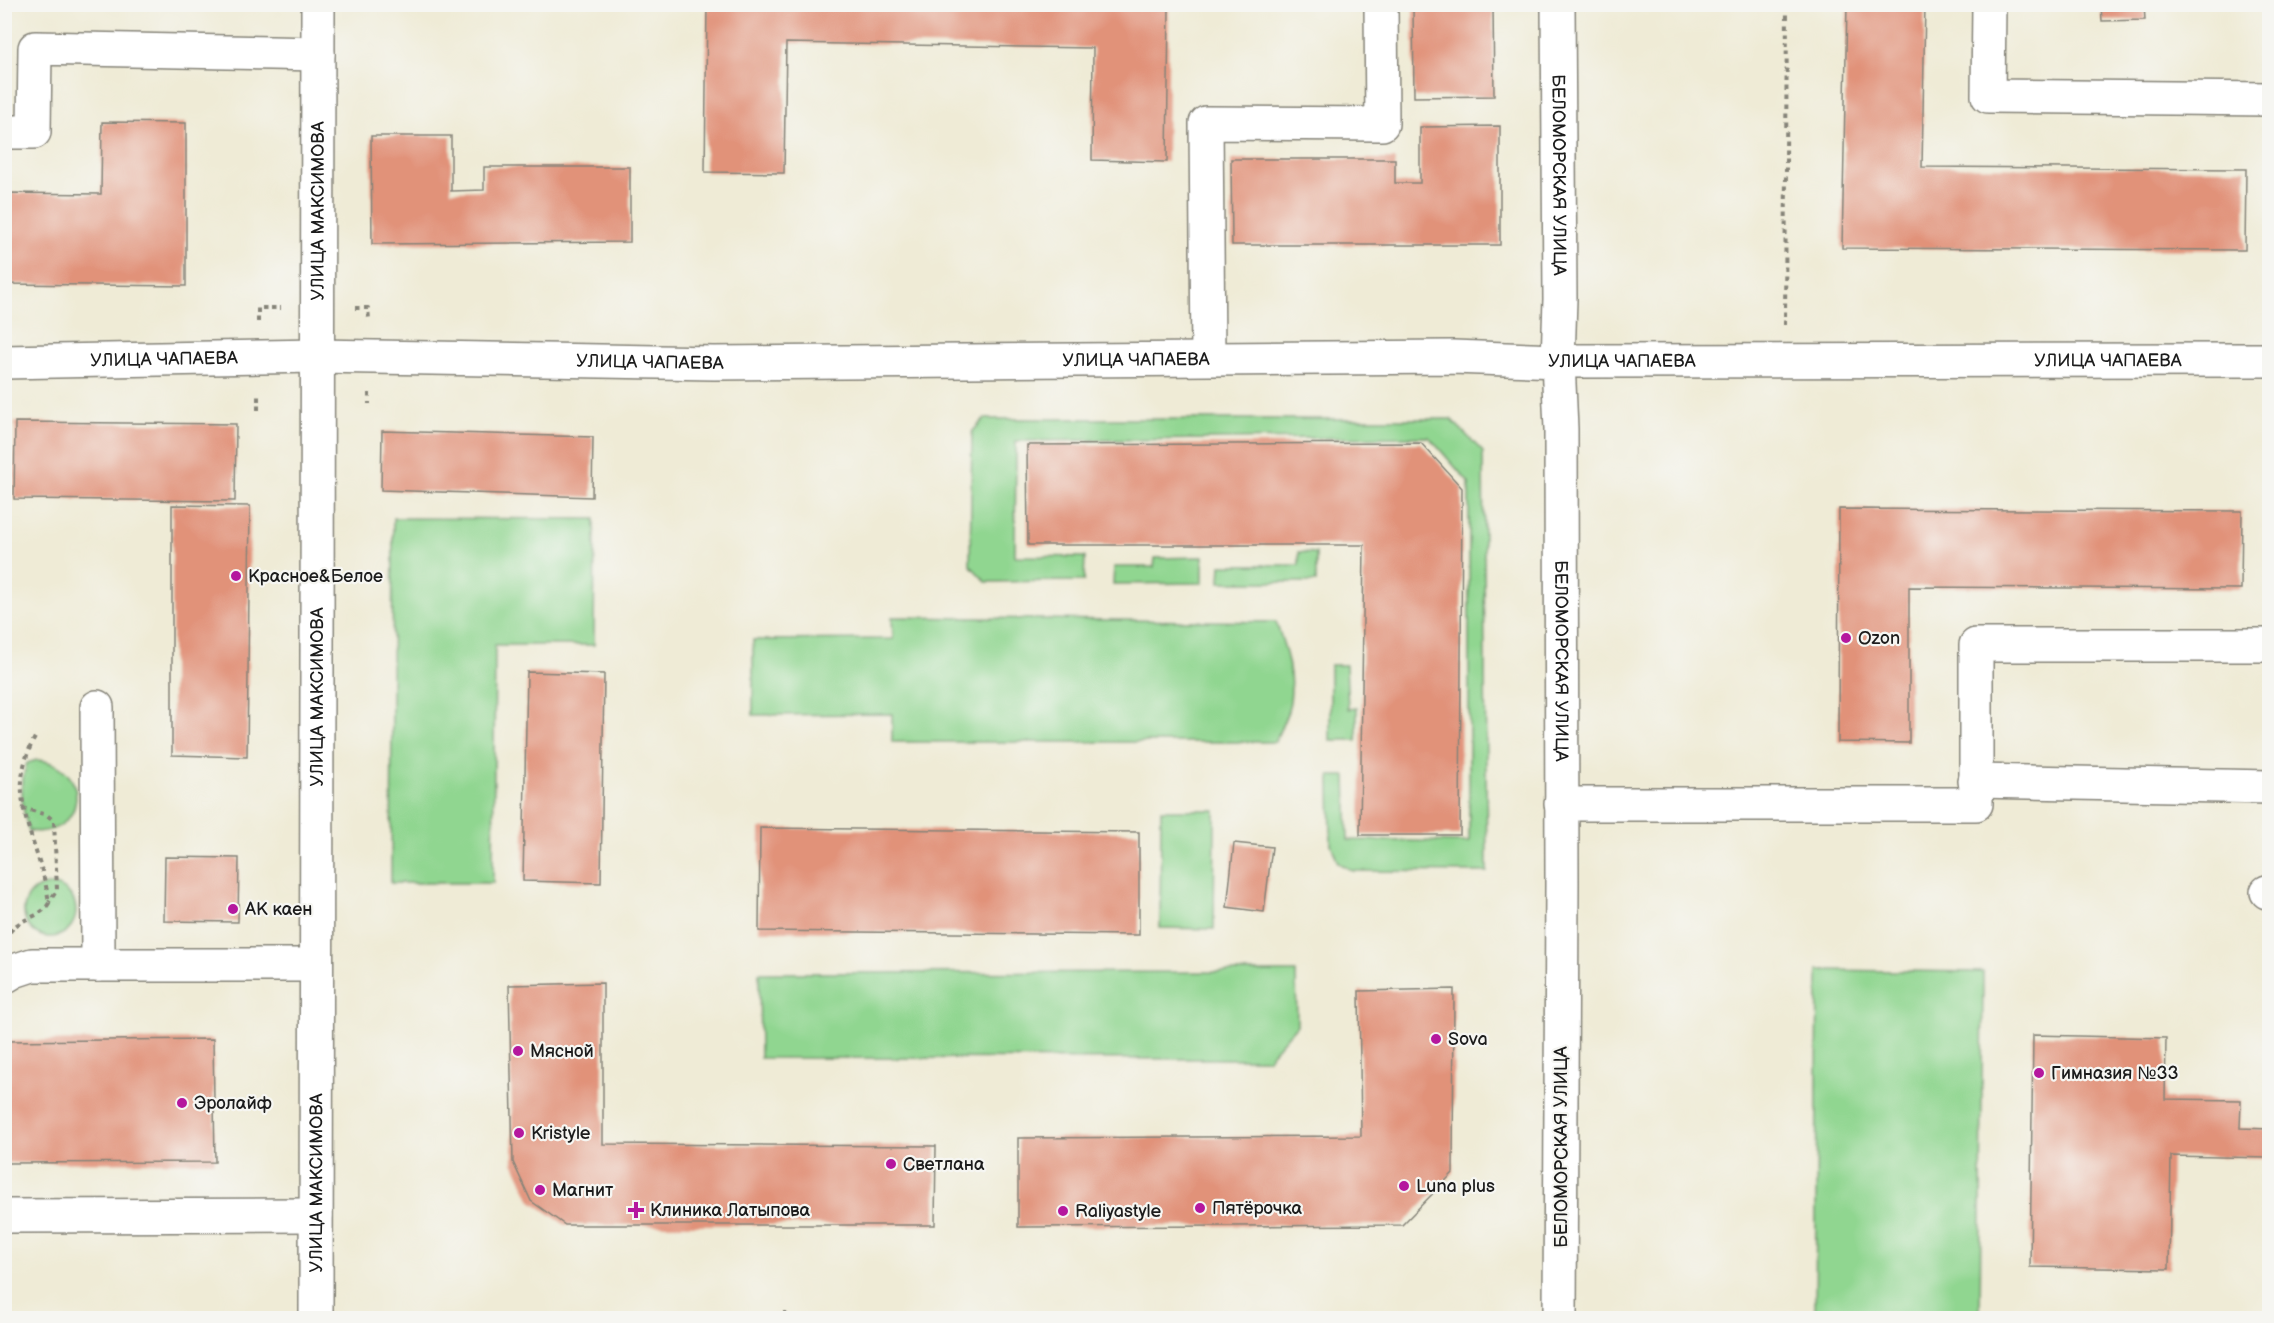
<svg xmlns="http://www.w3.org/2000/svg" width="2274" height="1323" font-family="'Balsamiq Sans',sans-serif">
  <style>
    .green { fill: #90d690; stroke: #567956; stroke-width: 1.5 }
    .building { fill: #e19279 }
    .lines { fill: none; stroke-linecap: round; stroke-linejoin: round }
    .minor-casing { stroke: #868479; stroke-width: 36 }
    .major-casing { stroke: #868479; stroke-width: 36 }
    .path { stroke: #868479; stroke-width: 4; stroke-dasharray: 4.5 4.5; stroke-linecap: butt }
    .minor { stroke: #fff; stroke-width: 33 }
    .major { stroke: #fff; stroke-width: 33 }
    .poi-dot { fill: #b5179e; stroke: #f6f6f2; stroke-width: 2 }
    .labels { text-anchor: middle; dominant-baseline: central; stroke-width: 4.5; stroke-linejoin: round; paint-order: stroke }
    .street-label { font-size: 18px; fill: #1c1c1c; stroke: #f6f6f2 }
    .poi-label { font-size: 18px; fill: #1c1c1c; stroke: #f6f6f2; text-anchor: start }
  </style>
  <rect width="100%" height="100%" fill="#f6f6f2"/>
  <filter id="ink" filterUnits="userSpaceOnUse"><feTurbulence type="fractalNoise" baseFrequency=".0167" numOctaves="2"/><feDisplacementMap in="SourceGraphic" scale="12" xChannelSelector="R" yChannelSelector="G"/><feConvolveMatrix kernelMatrix="1 2 1 2 8 2 1 2 1" color-interpolation-filters="sRGB"/></filter>
  <filter id="wash" filterUnits="userSpaceOnUse"><feTurbulence type="fractalNoise" baseFrequency=".008" numOctaves="4" result="noise"/><feDisplacementMap in="SourceGraphic" scale="24" xChannelSelector="R" yChannelSelector="G"/><feGaussianBlur stdDeviation="1.35" result="paint"/><feColorMatrix in="noise" values="0 0 0 0 0 0 0 0 0 0 0 0 0 0 0 0 0 1.4 0 .05"/><feComposite in="paint" operator="in"/></filter>
  <g filter="url(#wash)">
    <rect width="100%" height="100%" fill="#efebd6"/>
    <path class="green" d="M984 419H1451L1483 452 1487 872 1353 871 1338 863 1331 844 1330 776H1346L1348 840 1469 842V483L1429 437 1016 441 1015 556 1085 557 1084 581 986 582 970 565 972 432Z
      M393 518 595 519 594 645H495L493 883H391Z
      M1299 552 1316 553V582H1220L1221 565H1299Z
      M1203 557V583L1113 584 1114 567H1154L1155 558Z
      M892 617 1276 622C1286 649 1296 682 1288 711 1284 722 1279 732 1275 742H892V714L753 715V640L893 639Z
      M1330 665H1346L1348 709 1357 708V740H1330Z
      M37 760C94 765 86 839 29 831 21 808 19 786 27 763Z
      M1161 810H1215L1214 929 1160 928Z
      M24 911a26 26 0 1 1 52 0a26 26 0 1 1-52 0Z
      M1818 970 1983 972 1980 1318H1815Z
      M1296 972 1297 1025 1267 1059 760 1058 759 973Z"/>
    <g id="blocks">
      <path class="building" d="M707 4H1083L1169 7 1167 162 1092 160 1093 48 786 43 784 173 705 172Z
        M1847 4H1925L1922 167 2246 169 2245 250 1842 248Z
        M1413 5H1493L1494 96 1414 97Z
        M2101 5H2144L2145 20 2102 21Z
        M102 122 186 123V286L4 284V193L101 194Z
        M1500 126V245H1232L1231 159H1395V183H1420V127Z
        M371 136H451V191L484 190V167H630V242L372 244Z
        M15 422 236 424 235 501 14 499Z
        M382 431 593 437 592 497 381 490Z
        M1421 443 1462 488 1460 835H1360L1364 545H1028L1027 445Z
        M172 505 250 506 247 757 172 755Z
        M1839 509 2242 511 2241 589 1909 587V743L1838 742Z
        M527 672 604 674 601 883 523 881Z
        M760 828 1139 832V935L759 931Z
        M1234 843 1272 847 1264 912 1227 907Z
        M165 857 239 858 238 922 164 921Z
        M603 983V1144L936 1146 935 1225H565L531 1201 513 1162 509 985Z
        M1454 989 1453 1173 1402 1225 1018 1227V1138L1361 1136 1359 991Z
        M2033 1035 2166 1038 2165 1099 2241 1100 2240 1128 2270 1129V1158L2171 1156 2169 1269 2030 1267Z
        M213 1039 215 1162 4 1163V1041Z"/>
    </g>
  </g>
  <g filter="url(#ink)">
    <use href="#blocks" fill-opacity="0" stroke="#868479" stroke-width="1.5"/>
    <g class="lines">
      <g class="minor-casing">
        <g id="minor">
          <path d="M1989 4 1988 96 2270 99"/>
          <path d="M4 132H34L35 48 318 54"/>
          <path d="M1208 358 1206 123 1382 124 1381 4"/>
          <path id="s1" d="M4 362 317 356 714 363 1453 357 1558 361 2270 360"/>
          <path d="M97 707 98 965"/>
          <path d="M1975 781 2270 787"/>
          <path d="M1561 804H1976V645H2270"/>
          <path d="M2267 892H2270"/>
          <path d="M4 977 14 971 32 965H316"/>
          <path d="M4 1216 316 1215"/>
        </g>
      </g>
      <g class="major-casing">
        <g id="major">
          <path id="s2" d="M1558 4 1560 299 1558 361 1561 429 1562 883 1560 1318"/>
          <path id="s3" d="M316 1318 318 4"/>
        </g>
      </g>
      <path class="path" d="M355 308H368L369 320
        M258 322V308H281
        M1785 325 1787 4
        M369 393V404
        M258 410V393
        M22 808 47 815 54 821 57 890 49 902
        M10 932C20 917 40 919 49 903 41 842 0 796 37 734
        M785 1311V1318"/>
      <use href="#minor" class="minor"/>
      <use href="#major" class="major"/>
    </g>
  </g>
  <g class="poi-dot">
    <circle cx="236" cy="576" r="6"/>
    <circle cx="1846" cy="638" r="6"/>
    <circle cx="233" cy="909" r="6"/>
    <circle cx="1436" cy="1039" r="6"/>
    <circle cx="518" cy="1051" r="6"/>
    <circle cx="2039" cy="1073" r="6"/>
    <circle cx="182" cy="1103" r="6"/>
    <circle cx="519" cy="1133" r="6"/>
    <circle cx="891" cy="1164" r="6"/>
    <circle cx="1404" cy="1186" r="6"/>
    <circle cx="540" cy="1190" r="6"/>
    <circle cx="1200" cy="1208" r="6"/>
    <path d="M633 1201h6v6h6v6h-6v6h-6v-6h-6v-6h6z"/>
    <circle cx="1063" cy="1211" r="6"/>
  </g>
  <g class="labels">
    <g class="street-label">
      <text stroke="none"><textPath href="#s2" startOffset="171">БЕЛОМОРСКАЯ УЛИЦА</textPath></text>
      <text stroke="none"><textPath href="#s3" startOffset="1107">УЛИЦА МАКСИМОВА</textPath></text>
      <text stroke="none"><textPath href="#s1" startOffset="1132">УЛИЦА ЧАПАЕВА</textPath></text>
      <text stroke="none"><textPath href="#s1" startOffset="160">УЛИЦА ЧАПАЕВА</textPath></text>
      <text stroke="none"><textPath href="#s1" startOffset="2104">УЛИЦА ЧАПАЕВА</textPath></text>
      <text stroke="none"><textPath href="#s1" startOffset="1618">УЛИЦА ЧАПАЕВА</textPath></text>
      <text stroke="none"><textPath href="#s1" startOffset="646">УЛИЦА ЧАПАЕВА</textPath></text>
      <text stroke="none"><textPath href="#s2" startOffset="657">БЕЛОМОРСКАЯ УЛИЦА</textPath></text>
      <text stroke="none"><textPath href="#s3" startOffset="621">УЛИЦА МАКСИМОВА</textPath></text>
      <text transform="translate(1561 1147) rotate(-90)">БЕЛОМОРСКАЯ УЛИЦА</text>
      <text stroke="none"><textPath href="#s3" startOffset="135">УЛИЦА МАКСИМОВА</textPath></text>
    </g>
    <g class="poi-label">
      <text x="248" y="576">Красное&amp;Белое</text>
      <text x="1858" y="638">Ozon</text>
      <text x="245" y="909">АК каен</text>
      <text x="1448" y="1039">Sova</text>
      <text x="530" y="1051">Мясной</text>
      <text x="2051" y="1073">Гимназия №33</text>
      <text x="194" y="1103">Эролайф</text>
      <text x="531" y="1133">Kristyle</text>
      <text x="903" y="1164">Светлана</text>
      <text x="1416" y="1186">Luna plus</text>
      <text x="552" y="1190">Магнит</text>
      <text x="1212" y="1208">Пятёрочка</text>
      <text x="650" y="1210">Клиника Латыпова</text>
      <text x="1075" y="1211">Raliyastyle</text>
    </g>
  </g>
  <rect width="2274" height="1323" fill="none" stroke="#f6f6f2" stroke-width="24"/>
</svg>
